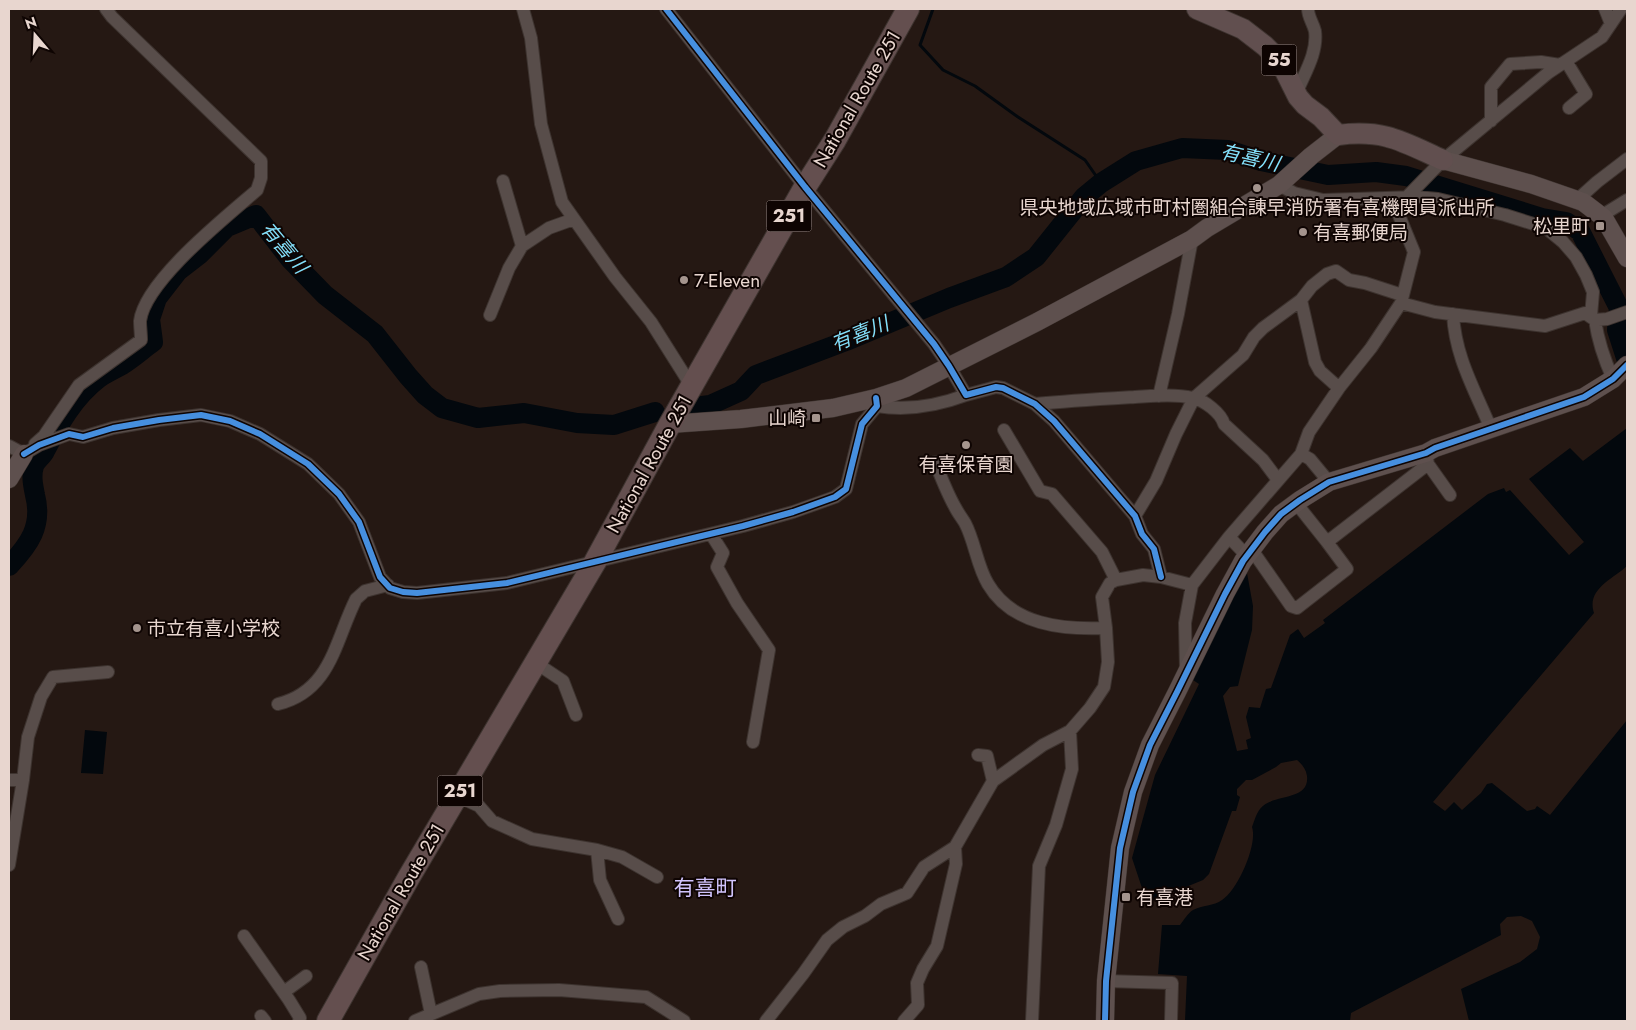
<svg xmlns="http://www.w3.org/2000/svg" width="1636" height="1030" font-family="Jost,'Noto Sans JP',sans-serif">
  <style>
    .water { fill: #03080d }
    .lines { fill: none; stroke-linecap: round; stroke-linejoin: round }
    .stream { stroke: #03080d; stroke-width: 3 }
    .river { stroke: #03080d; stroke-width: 20 }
    .street-casing { stroke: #3d332f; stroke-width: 14 }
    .secondary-casing { stroke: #3d332f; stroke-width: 19 }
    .primary-casing { stroke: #3d332f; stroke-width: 22 }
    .highway-casing { stroke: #3d332f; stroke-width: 24 }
    .street { stroke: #584d4a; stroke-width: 12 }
    .secondary { stroke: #5e504e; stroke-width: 18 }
    .primary { stroke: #614f4f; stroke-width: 20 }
    .highway { stroke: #644f4f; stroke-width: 22 }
    .cycleway-casing { stroke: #0e0402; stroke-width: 9 }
    .cycleway { stroke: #468fdf; stroke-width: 6 }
    .poi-dot { fill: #a4948d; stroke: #0e0402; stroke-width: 2 }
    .labels { text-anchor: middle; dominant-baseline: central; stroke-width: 4; stroke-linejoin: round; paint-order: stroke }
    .shield { fill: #0e0402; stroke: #a79792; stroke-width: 1 }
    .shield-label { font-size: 18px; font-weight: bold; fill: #e8d6cf }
    .street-label { font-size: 19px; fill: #e8d6cf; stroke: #0e0402 }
    .poi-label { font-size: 19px; fill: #e8d6cf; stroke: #0e0402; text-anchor: start }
    .water-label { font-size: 20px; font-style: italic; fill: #83dffa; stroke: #0e0402 }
    .quarter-label { font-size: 21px; fill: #d0c3fc; stroke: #0e0402 }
  </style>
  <rect width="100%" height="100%" fill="#251813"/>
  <path class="water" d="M1627 428V566C1613 579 1586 589 1594 613L1433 802 1445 811 1454 802 1462 810 1481 793 1487 784 1492 783 1527 811 1535 809 1537 806 1550 815 1627 720V1021H1469L1461 989 1520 962 1537 949 1540 937 1532 921 1521 916 1507 917 1500 924 1501 935 1351 1013 1350 1021H1185L1187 976 1158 974 1162 925H1180C1184 920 1188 913 1193 910 1202 905 1214 906 1222 900 1238 890 1258 844 1252 827 1254 822 1256 814 1260 809 1271 793 1310 802 1307 776 1306 769 1302 764 1297 760L1281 763 1276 767 1252 780H1246L1237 789V795L1240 797 1236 811H1232L1209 874 1203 880 1147 903 1132 858 1155 775 1199 684 1193 680 1231 596 1247 573 1253 606 1252 630 1238 686 1230 687 1223 696 1237 751 1248 749 1246 740 1251 738 1246 717 1249 707 1260 708 1266 689 1271 688 1290 635 1298 629 1304 638 1325 623 1323 620 1488 494 1504 488 1506 492 1510 490 1569 555 1584 542 1529 479 1570 448 1583 461Z
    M85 730 107 732 103 774 81 773Z"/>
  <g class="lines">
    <path class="stream" d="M933 9 920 45 943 70 975 86 1018 117 1085 160 1101 183"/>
    <path class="river" d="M695 407 710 405 741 391 756 375 846 341 949 298 1006 277 1036 257 1084 197 1101 183 1136 161 1182 148 1228 150 1261 161 1328 175 1376 172 1406 176 1542 218 1566 222 1580 231 1619 308 1617 330 1627 361
      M9 566C29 545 43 526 35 495 33 485 31 476 34 466 36 460 43 456 45 451 59 424 74 397 99 378 106 373 115 369 122 365 133 358 142 350 153 342L150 319 157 298 178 271 200 254 227 227 256 215 290 259 325 295 375 334 408 376 425 395 442 408 478 418 524 413 577 423 614 425 655 412"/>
    <g class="street-casing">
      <path id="street" d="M523 9 531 38 541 124 562 202 615 277 651 322 692 387
        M666 9 805 187 934 344 949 366 966 395 996 387 1003 388 1035 404 1054 421 1135 516 1142 534 1154 549 1161 577
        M1605 9 1611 24
        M1566 61 1586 94 1569 108
        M1296 94C1304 74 1318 53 1315 31 1313 23 1308 17 1308 9
        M1491 121V87L1510 64 1541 62 1560 65
        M503 181 522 246 549 228 574 219
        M1279 185 1294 193 1323 200 1416 197 1438 199 1505 215 1546 228 1563 242 1576 257 1586 275 1593 292 1591 316
        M1577 200 1597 182 1627 159
        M1601 216 1627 200
        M1301 300 1315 362 1320 371 1339 388
        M1401 303 1435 312 1545 326 1585 313 1595 320 1607 319 1627 312
        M1453 314C1455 357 1475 390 1491 429
        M490 315 509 268 522 246
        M1595 320C1598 341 1604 359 1613 379
        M1159 396 1178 314 1192 239
        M1035 404C1068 401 1102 399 1135 397 1154 396 1174 394 1193 398 1204 400 1221 413 1224 424L1263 460 1278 480
        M877 406C908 411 937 406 966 395
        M1004 430 1040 491 1052 494 1102 552 1116 580
        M35 444 44 436 79 385 141 340C141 334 140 327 140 321 145 281 226 217 257 190L261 178V161L112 17 106 9
        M9 446 24 454
        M24 454 39 445 69 434 83 437 113 428 159 420 201 415 230 421 260 434 308 464 339 494 359 522 380 577 390 588 403 592 417 593 507 583 743 526 793 512 835 497 846 489 862 424 877 406 876 398
        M1301 454 1310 459 1329 482
        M935 462C941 477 947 493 955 507 958 513 962 518 965 523 975 542 977 566 988 584 1012 625 1063 630 1106 628
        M1428 464 1450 495
        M1296 503 1327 542
        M1135 516 1156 481 1176 434 1194 398 1243 355 1254 337 1263 328 1301 300 1312 286 1327 274 1336 271 1349 280 1365 283 1402 295
        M711 534 723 553 717 567 737 603 769 650 753 742
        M1229 537 1247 556
        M1252 550 1291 606 1297 608 1347 569 1327 542 1428 464 1426 453
        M536 663 563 681 576 715
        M1186 670 1185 623 1192 585 1229 537 1301 454 1309 432 1339 388 1371 348 1401 303 1414 252 1398 213 1400 204 1443 160 1548 73 1602 37 1621 9
        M278 704C331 691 335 641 356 599L365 591 388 585
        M978 755 987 756 993 781
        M9 780H23
        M457 796 479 806 492 821 532 839 597 850 622 857 657 877
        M597 850 600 880 618 919
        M9 865 23 780 28 737 41 697 53 677 108 672
        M244 936 289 1000 300 1018 299 1021
        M421 967 431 1014
        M1106 981 1172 983 1171 1021
        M284 992 306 976
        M261 1016 265 1021
        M415 1021 479 994 500 991 559 990 646 997 684 1021
        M766 1021 803 974 827 940 843 927 865 916 881 904 907 893 924 867 955 847 993 781 1043 745 1070 731 1090 708 1104 687 1108 662 1106 628 1102 597 1110 583 1116 580 1143 575 1161 577 1192 585
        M904 1021 918 1005 917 983 923 969 937 946 956 864 955 847
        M1032 1021 1039 866 1056 825 1072 769 1070 731"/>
    </g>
    <g class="secondary-casing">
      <path id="secondary" d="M1443 160 1531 184 1583 202 1604 218 1627 258
        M670 424 741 419 833 408 876 398 906 388 1037 322 1192 239 1207 228 1279 185 1311 156 1338 135
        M9 479 24 454
        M1105 1021 1106 981 1120 848 1133 792 1150 745 1177 692 1225 594 1243 561 1265 532 1281 514 1300 500 1329 482 1426 453 1435 448 1584 397 1613 379 1627 365"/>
    </g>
    <g class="primary-casing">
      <path id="primary" d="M1197 9 1243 29 1265 46 1280 61 1298 97 1305 105 1321 117 1338 135C1385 129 1403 142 1443 160"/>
    </g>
    <g class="highway-casing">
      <path id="highway" d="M328 1021 409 877 595 562 670 424 805 187 835 140 908 9"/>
    </g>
    <use href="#street" class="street"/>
    <use href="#secondary" class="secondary"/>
    <use href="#primary" class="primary"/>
    <use href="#highway" class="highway"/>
    <g class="cycleway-casing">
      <path id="cycleway" d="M666 9 805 187 934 344 949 366 966 395 996 387 1003 388 1035 404 1054 421 1135 516 1142 534 1154 549 1161 577
        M24 454 39 445 69 434 83 437 113 428 159 420 201 415 230 421 260 434 308 464 339 494 359 522 380 577 390 588 403 592 417 593 507 583 743 526 793 512 835 497 846 489 862 424 877 406 876 398
        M1105 1021 1106 981 1120 848 1133 792 1150 745 1177 692 1225 594 1243 561 1265 532 1281 514 1300 500 1329 482 1426 453 1435 448 1584 397 1613 379 1627 365"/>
    </g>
    <use href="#cycleway" class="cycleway"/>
  </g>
  <g class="poi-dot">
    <circle cx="1257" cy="188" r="5"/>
    <rect x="1595" y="221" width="10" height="10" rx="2.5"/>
    <circle cx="1303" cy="232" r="5"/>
    <circle cx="684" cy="280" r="5"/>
    <rect x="811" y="413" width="10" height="10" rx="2.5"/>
    <circle cx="966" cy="445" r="5"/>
    <circle cx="137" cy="628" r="5"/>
    <rect x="1121" y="892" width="10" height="10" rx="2.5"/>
  </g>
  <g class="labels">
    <g class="shield">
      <rect x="1261.5" y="44.5" width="35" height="31" rx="4"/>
      <rect x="766.5" y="200.5" width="45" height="31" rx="4"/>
      <rect x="437.5" y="775.5" width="45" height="31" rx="4"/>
    </g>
    <g class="shield-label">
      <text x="1279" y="60">55</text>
      <text x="789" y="216">251</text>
      <text x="460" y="791">251</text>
    </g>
    <g class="street-label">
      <text transform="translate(857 99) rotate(-60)">National Route 251</text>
      <text transform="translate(649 464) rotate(-61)">National Route 251</text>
      <text transform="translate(401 892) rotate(-60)">National Route 251</text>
    </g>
    <g class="poi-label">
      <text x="1257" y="207" text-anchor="middle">県央地域広域市町村圏組合諌早消防署有喜機関員派出所</text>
      <text x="1590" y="226" text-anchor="end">松里町</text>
      <text x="1313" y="232">有喜郵便局</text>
      <text x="694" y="280">7-Eleven</text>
      <text x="806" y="418" text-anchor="end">山崎</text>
      <text x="966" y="464" text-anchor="middle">有喜保育園</text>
      <text x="147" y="628">市立有喜小学校</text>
      <text x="1136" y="897">有喜港</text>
    </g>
    <g class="water-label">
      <text transform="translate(1250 158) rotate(13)">有喜川</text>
      <text transform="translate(284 248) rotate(50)">有喜川</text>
      <text transform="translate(860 334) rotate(-22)">有喜川</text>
    </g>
    <g class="quarter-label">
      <text x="705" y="888">有喜町</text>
    </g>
  </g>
  <rect width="1636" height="1030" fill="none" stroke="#e8d6cf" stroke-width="20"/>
  <g transform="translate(35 35) rotate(341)" stroke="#0e0402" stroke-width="4" paint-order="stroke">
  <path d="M0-4L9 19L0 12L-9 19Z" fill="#e8d6cf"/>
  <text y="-8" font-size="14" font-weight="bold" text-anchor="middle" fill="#e8d6cf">N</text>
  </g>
</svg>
